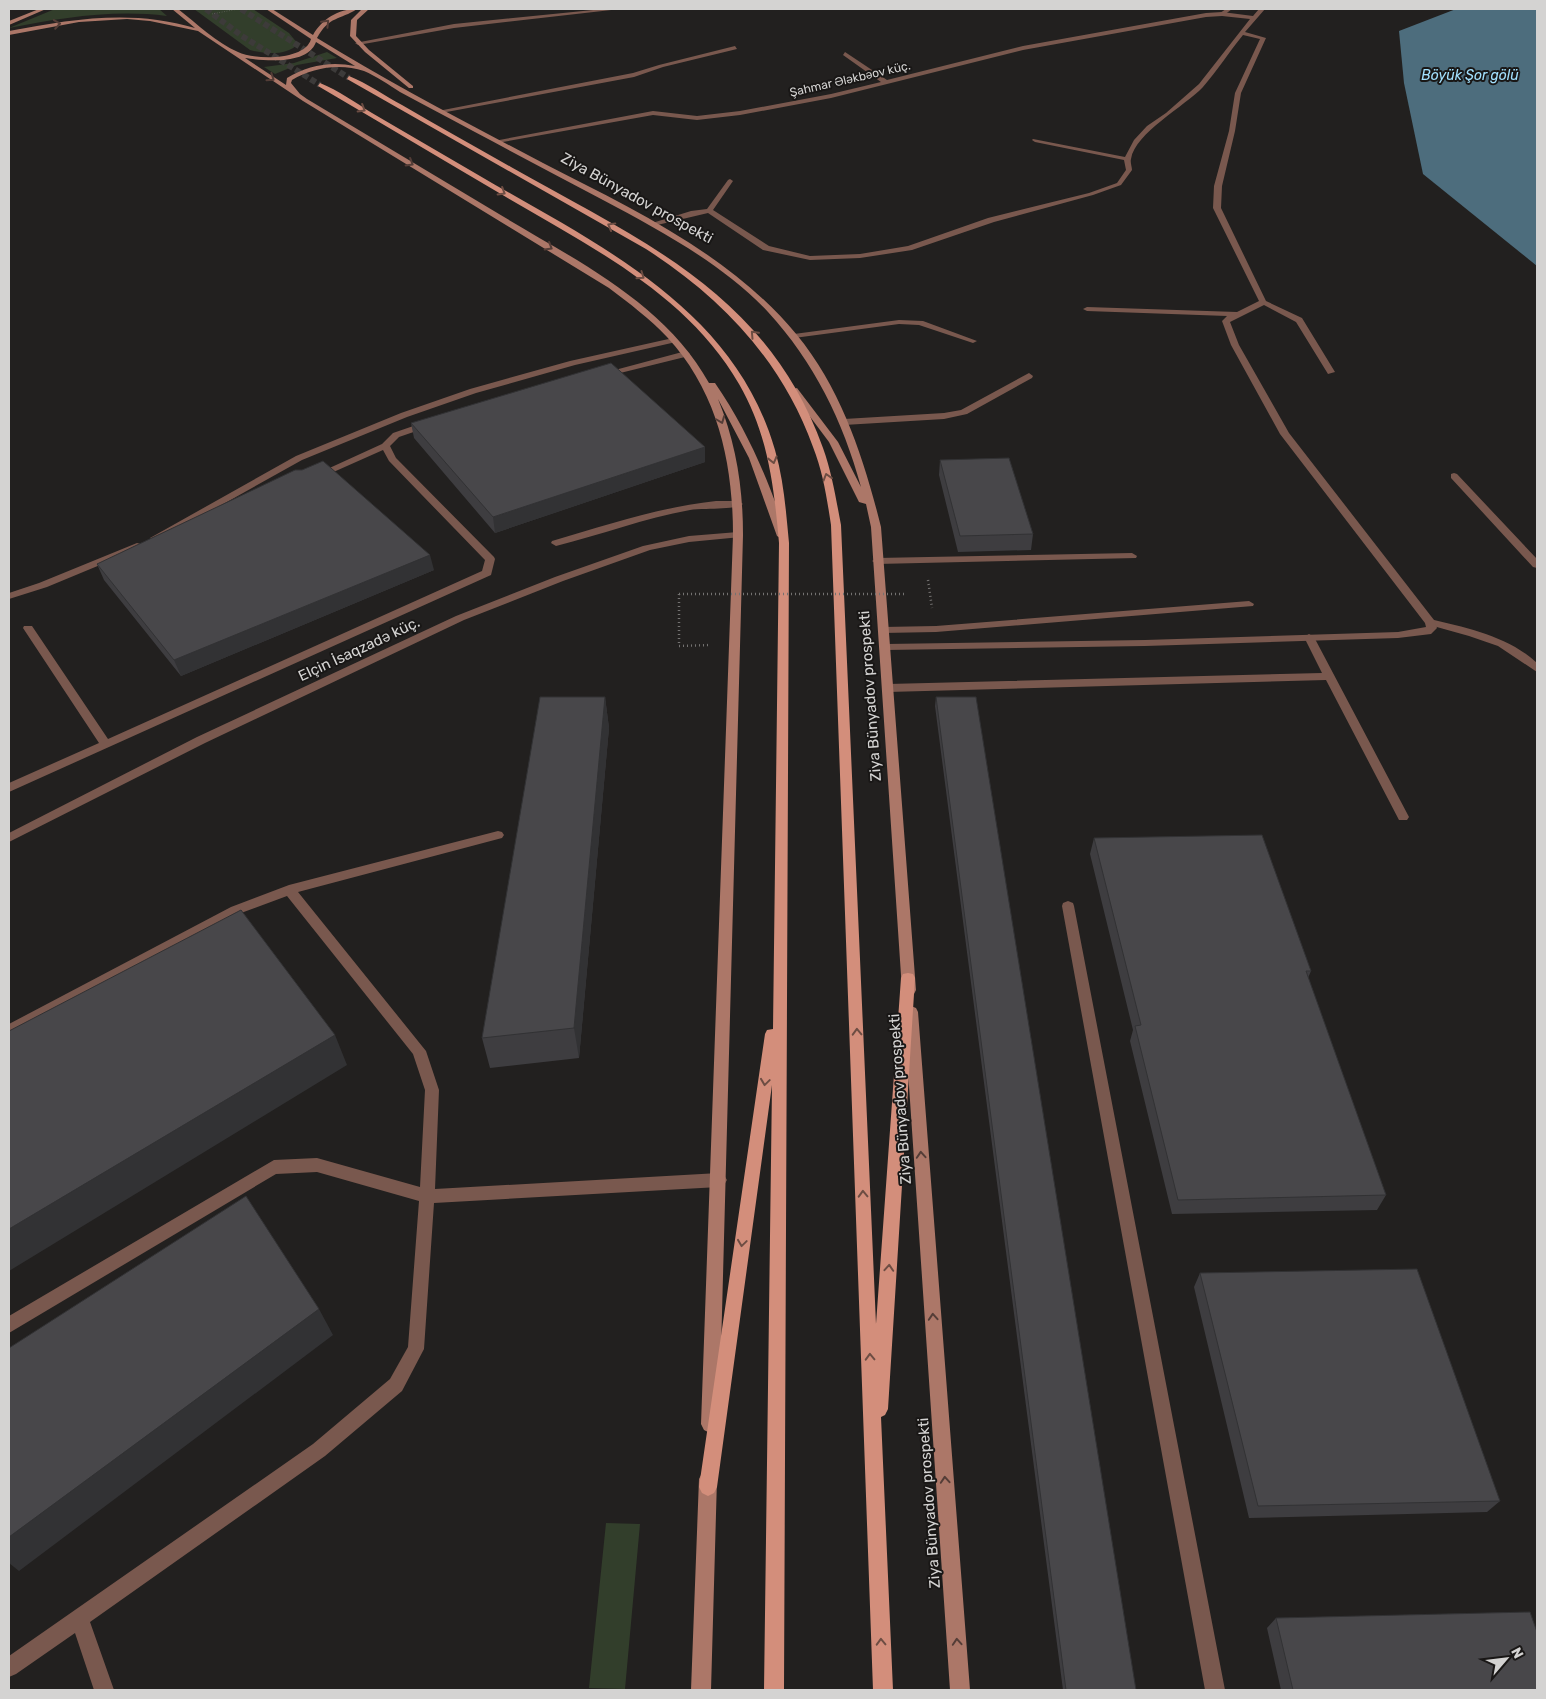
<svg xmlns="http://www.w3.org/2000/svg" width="1546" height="1699" font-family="Rubik,sans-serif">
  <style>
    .green { fill: #323e2b }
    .water { fill: #4d6d7d }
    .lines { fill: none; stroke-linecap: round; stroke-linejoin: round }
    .primary-tunnel { stroke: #3d3b3a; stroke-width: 6; stroke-dasharray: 6 3; stroke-linecap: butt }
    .path-far1 { stroke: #747271; stroke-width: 1; stroke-dasharray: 0.5 2; stroke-linecap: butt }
    .path { stroke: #747271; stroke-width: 2.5; stroke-dasharray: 1 3; stroke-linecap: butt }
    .service { fill: #79584e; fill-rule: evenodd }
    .minor { fill: #79584e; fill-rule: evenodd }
    .secondary { fill: #ac7768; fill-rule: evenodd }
    .primary { fill: #d38e7b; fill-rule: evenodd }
    .path-bridge { stroke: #747271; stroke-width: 2.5; stroke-dasharray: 1 3; stroke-linecap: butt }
    .wall { fill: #3e3d40 }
    .shaded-wall { fill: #323234 }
    .building { fill: #48474a; stroke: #323234 }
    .oneway { stroke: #543d37 }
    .oneway2 { stroke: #6d4d43 }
    .labels { text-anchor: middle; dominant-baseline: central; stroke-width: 4; stroke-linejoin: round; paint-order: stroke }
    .far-street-label { font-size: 12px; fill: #d4d3d2; stroke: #191716 }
    .far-water-label { font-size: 14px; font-style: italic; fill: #a3e1fe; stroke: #191716 }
    .street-label { font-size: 15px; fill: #d4d3d2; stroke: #191716 }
  </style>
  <rect width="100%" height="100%" fill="#22201f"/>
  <path class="green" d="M55 9H159L167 16C113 9 61 18 9 28Z
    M194 9H253L289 33 298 44C287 56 265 54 250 50Z
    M327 52 337 58 297 65 275 74 264 67 294 63Z
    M606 1523 640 1524 625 1689 589 1688Z"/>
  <path class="water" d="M1456 9H1537V266L1423 174 1404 83 1399 31Z"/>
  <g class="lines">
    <path class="primary-tunnel" d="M206 9 242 36 320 85
      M241 9 349 78"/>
    <path class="path-far1" d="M212 14 238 9"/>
    <path class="path" d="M928 580 932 608
      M679 594V646L711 645"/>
    <path class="service" d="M603 9H620L454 28 358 45 355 43 454 24Z
      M1226 9H1232L1224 15H1220V13Z
      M735 46 737 49 663 67 634 77 441 113 438 111 633 73 659 65Z
      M899 320 923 321 977 341 973 343 919 325 899 324 794 338 790 336 794 334Z
      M686 351 690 354 689 356 604 377 600 374Z
      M1029 373 1033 376 1032 378 967 414 944 419 844 425 840 422 844 419 944 413 961 410Z
      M428 421 432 424 431 426 399 437 390 446 396 458 494 557 495 559 491 575 9 792V783L99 743 23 628 24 626H32L108 739 482 571 485 560 389 461 383 450 320 478H314L312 476 382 444 393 433Z
      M1454 473 1457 474 1537 559V568L1533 567 1451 478V474Z
      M716 501H738L743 504C736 510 702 508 690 510 644 518 601 535 556 546L551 543 552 541C607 525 660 507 716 501Z
      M1132 553 1137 556 1136 558 877 564 872 561 877 558Z
      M1249 601 1254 604 1253 606 936 632 883 633 878 630 883 627 936 626Z
      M1430 619C1467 628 1508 636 1537 663V672L1498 646 1469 636 1426 624 1425 622Z
      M1309 634 1314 637 1409 817 1407 820H1399L1326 680 888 692 882 688 888 684 1322 673 1304 637Z
      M498 831 502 832 504 835 502 838 298 892 426 1051 439 1090 435 1189 719 1173 724 1175 727 1180 724 1185 719 1187 434 1203 424 1349 402 1391 325 1456 90 1622 114 1690H94L75 1633 16 1674 9 1677V1656L313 1444 390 1379 408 1347 419 1201 317 1172 276 1174 9 1333V1316L274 1160 317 1158 420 1187 425 1090 413 1054 287 896 241 913 9 1037V1024L231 907 289 885Z
      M1068 901 1073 903 1074 906 1225 1690H1205L1062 906 1063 903Z"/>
    <path class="minor" d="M1259 9H1265L1245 32 1266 38 1241 93 1235 131 1222 186 1221 208 1266 301 1302 318 1335 372 1328 374 1296 322 1264 305 1230 322 1239 345 1289 433 1434 620 1437 628 1431 634 1398 638 1145 646 886 650 881 647 886 644 1145 640 1398 632 1426 627 1425 623 1280 434 1231 345 1222 321 1227 316 1087 311 1083 309 1087 307 1237 312 1259 301 1213 208 1214 186 1229 131 1235 93 1260 39 1243 35C1229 52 1217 71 1203 87 1185 106 1135 133 1131 159 1130 162 1132 167 1132 170L1121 185 1093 195 994 222 912 250 860 258 810 260 763 250 708 213 653 226 649 224 691 211 707 209 728 180 730 179 733 181 713 210 769 246 810 256 860 254 908 246 988 218 1089 193 1117 183 1126 170 1124 160 1035 142 1032 140 1033 139 1125 157 1134 140 1147 126 1166 113 1199 84 1250 19 1222 16 1206 17 1023 50 831 98 740 115 697 120 653 115 497 143 494 141 653 111 697 116 740 111 831 94 881 82 843 55 845 52 887 80 1023 46 1206 13 1222 12 1253 16Z
      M673 338 677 340 676 342 575 365 476 393 407 417 302 460 159 540H151L150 538 296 456 401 413 470 389 570 361Z
      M738 532 743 535 741 537 689 542 650 550 563 581 464 620 205 743 9 842V833L197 737 456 616 555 577 643 546 689 536Z
      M137 543 141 544V548L47 587 9 599V593L39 583Z"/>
    <path class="secondary" d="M39 9H46L9 25V21Z
      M172 9H178C196 23 217 43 238 52 254 60 305 61 311 39L266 9H272L313 35C322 19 338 9 357 9 340 20 329 16 317 38 390 83 467 123 543 163 633 209 731 255 797 335 842 390 864 459 881 527L916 990 914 994 909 995 904 994 902 990 871 527 866 504 859 502 829 442 790 390 797 388 838 442 861 487C843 421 814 362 768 312 723 264 661 231 603 200 560 177 516 154 473 131 449 118 424 105 400 92 389 85 376 76 364 71 341 63 313 67 292 80L291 83 300 94 307 99C371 137 435 176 499 214 575 260 664 302 709 383H715C748 431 769 481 787 536L782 539 777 536 749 458 718 399C736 443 743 487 743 535L719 1424 716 1430 710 1433 704 1430 701 1424 733 535C733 463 718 392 667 337 650 319 629 303 609 288L303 101 198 31 150 21 127 19 79 22 9 35V31C72 19 132 9 195 28ZM316 42 355 66C331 61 308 65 287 78L286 85 245 58C265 61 308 65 316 42Z
      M362 9H369L357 20 356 36 369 50 413 86V88H409L365 52 350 36 351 20Z
      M911 1006 916 1008 918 1012 970 1690H950L904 1012 906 1008Z
      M708 1470 714 1473 717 1479 711 1690H691L699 1479 702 1473Z"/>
    <path class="primary" d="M349 76C367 83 385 96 402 105 438 126 474 146 511 167 642 241 768 294 823 448 832 473 836 499 841 525L876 1324 901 978 903 974 908 973 913 974 915 978 888 1409 885 1415 881 1417 893 1690H873L831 525C827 499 823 472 813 447 782 361 722 298 646 249L347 79Z
      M320 83C338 90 356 103 372 113 408 134 444 155 480 176 598 245 734 307 775 450 784 481 786 512 789 543L784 1690H764L772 1085 717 1487 714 1493 708 1496 702 1493 699 1487 765 1034 767 1030 773 1029 779 543C774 486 768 434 739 384 688 295 591 247 506 197 443 160 381 123 318 86Z"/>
    <path class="path-bridge" d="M679 594H906"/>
  </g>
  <path class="wall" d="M411 423 705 447V462L495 533 414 438Z
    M940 460 1033 534 1031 550 958 552 939 475Z
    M97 564 434 570 181 676 104 580Z
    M605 697 609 728 579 1058 490 1068 482 1038Z
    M936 697 1136 1690H1063L935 706Z
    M1094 838 1311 971 1308 978 1386 1195 1377 1210 1172 1214 1130 1041 1133 1030 1090 854Z
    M1200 1273 1500 1501 1487 1512 1249 1518 1194 1287Z
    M1276 1618 1537 1690H1281L1267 1628Z"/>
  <path class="shaded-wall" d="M705 447V462L495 533 493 517Z
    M430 555 434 570 181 676 174 660Z
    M605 697 609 728 579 1058 574 1028Z
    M335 1035 347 1065 9 1271V1229Z
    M319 1309 333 1335 19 1571 9 1563V1537Z"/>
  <path class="building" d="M611 363 705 447 493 517 411 423Z
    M1009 458 1033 534 960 536 940 460Z
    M323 461 430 555 174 660 97 564 295 470H302Z
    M540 697H605L574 1028 482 1038Z
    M936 697H976L1136 1690H1066Z
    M1262 835 1311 971H1306L1386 1195 1178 1200 1135 1026 1141 1025 1094 838Z
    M241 910 335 1035 9 1229V1031Z
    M246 1196 319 1309 9 1537V1348Z
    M1417 1269 1500 1501 1258 1506 1200 1273Z
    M1530 1612 1537 1632V1690H1293L1276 1618Z"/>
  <defs><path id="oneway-chevron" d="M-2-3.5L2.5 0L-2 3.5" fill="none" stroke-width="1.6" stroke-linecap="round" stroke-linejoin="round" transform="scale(1.25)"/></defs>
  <g class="oneway">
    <use href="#oneway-chevron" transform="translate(326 23) rotate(-46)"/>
    <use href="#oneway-chevron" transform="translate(57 24) rotate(-9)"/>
    <use href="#oneway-chevron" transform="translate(271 78) rotate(34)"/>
    <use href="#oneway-chevron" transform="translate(410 163) rotate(31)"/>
    <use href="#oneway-chevron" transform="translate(549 247) rotate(31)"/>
    <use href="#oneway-chevron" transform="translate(721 420) rotate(69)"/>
    <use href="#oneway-chevron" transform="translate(921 1155) rotate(-94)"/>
    <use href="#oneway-chevron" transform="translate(933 1317) rotate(-94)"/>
    <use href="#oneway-chevron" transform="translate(945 1480) rotate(-94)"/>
    <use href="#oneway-chevron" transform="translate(957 1642) rotate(-94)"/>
  </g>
  <g class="oneway2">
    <use href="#oneway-chevron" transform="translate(362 109) rotate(31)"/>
    <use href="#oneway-chevron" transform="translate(502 192) rotate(31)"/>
    <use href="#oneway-chevron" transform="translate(611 226) rotate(-151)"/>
    <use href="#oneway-chevron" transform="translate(641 276) rotate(35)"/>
    <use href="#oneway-chevron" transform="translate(754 334) rotate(-133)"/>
    <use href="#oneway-chevron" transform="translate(773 460) rotate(76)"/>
    <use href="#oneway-chevron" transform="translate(827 477) rotate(-107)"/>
    <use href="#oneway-chevron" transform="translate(857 1032) rotate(-92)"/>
    <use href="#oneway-chevron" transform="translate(765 1082) rotate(98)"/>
    <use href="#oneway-chevron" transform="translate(863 1194) rotate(-92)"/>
    <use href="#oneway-chevron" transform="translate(742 1243) rotate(98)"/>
    <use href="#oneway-chevron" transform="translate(889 1268) rotate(-86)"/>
    <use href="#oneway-chevron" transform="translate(870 1357) rotate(-92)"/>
    <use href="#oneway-chevron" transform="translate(881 1642) rotate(-92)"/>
  </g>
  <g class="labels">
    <g class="far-street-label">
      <text transform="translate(850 79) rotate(-13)">Şahmar Ələkbəov küç.</text>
    </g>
    <g class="far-water-label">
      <text x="1470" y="75">Böyük Şor gölü</text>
    </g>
    <g class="street-label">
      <text transform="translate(637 198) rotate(29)">Ziya Bünyadov prospekti</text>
      <text transform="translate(359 649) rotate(-25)">Elçin İsaqzadə küç.</text>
      <text transform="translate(870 696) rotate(-94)">Ziya Bünyadov prospekti</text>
      <text transform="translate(900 1099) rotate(-94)">Ziya Bünyadov prospekti</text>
      <text transform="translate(929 1503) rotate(-94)">Ziya Bünyadov prospekti</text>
    </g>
  </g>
  <rect width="1546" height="1699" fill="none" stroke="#d4d3d2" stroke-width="20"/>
  <g transform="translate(1506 1659) rotate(62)" stroke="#191716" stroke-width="4" paint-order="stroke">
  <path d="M0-4L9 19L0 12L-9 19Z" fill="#d4d3d2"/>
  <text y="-8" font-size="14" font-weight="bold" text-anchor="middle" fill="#d4d3d2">N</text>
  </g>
</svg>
